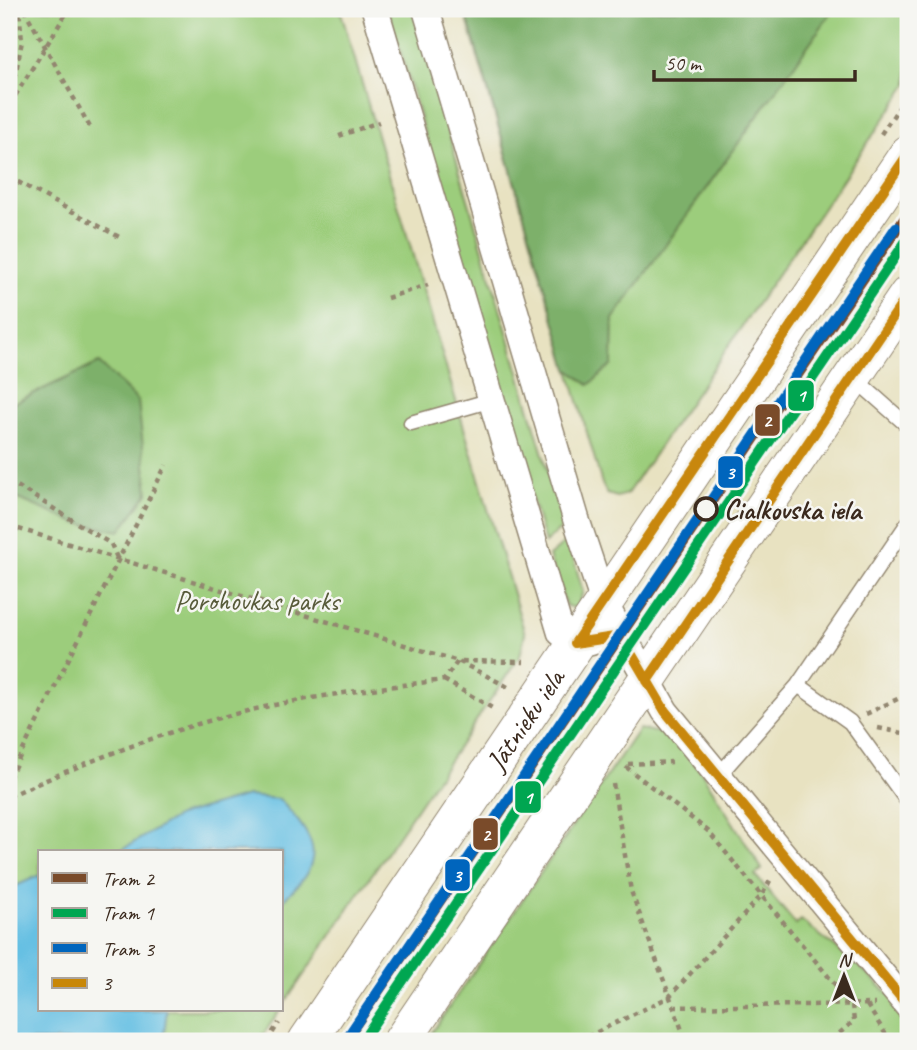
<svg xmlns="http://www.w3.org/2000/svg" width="917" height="1050" font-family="Caveat,sans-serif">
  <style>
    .green { fill: #9ccd7b; stroke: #6c7c4c; stroke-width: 2 }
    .forest { fill: #7db06b; stroke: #5c6d44; stroke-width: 2 }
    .water { fill: #66c0e3; stroke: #507580; stroke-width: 2 }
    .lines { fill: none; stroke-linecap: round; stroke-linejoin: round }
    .lane-casing { stroke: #928670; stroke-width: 17 }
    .street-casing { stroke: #928670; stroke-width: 29 }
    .secondary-casing { stroke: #928670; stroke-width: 39 }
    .path { stroke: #928670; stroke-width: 4.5; stroke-dasharray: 5 5; stroke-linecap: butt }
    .lane { stroke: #fff; stroke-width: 14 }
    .street { stroke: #fff; stroke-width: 26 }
    .secondary { stroke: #fff; stroke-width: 37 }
    .bus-1-casing { stroke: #f6f6f2; stroke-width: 16 }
    .bus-1 { stroke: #c88708; stroke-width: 10 }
    .tram-1-casing { stroke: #f6f6f2; stroke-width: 16 }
    .tram-2-casing { stroke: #f6f6f2; stroke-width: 16 }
    .tram-3-casing { stroke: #f6f6f2; stroke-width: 16 }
    .tram-1 { stroke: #7a4b2a; stroke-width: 10 }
    .tram-2 { stroke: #00a651; stroke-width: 10 }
    .tram-3 { stroke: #0065bd; stroke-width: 10 }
    .stop-dot { fill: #f6f6f2; stroke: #3b2a1e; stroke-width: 3.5 }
    .labels { text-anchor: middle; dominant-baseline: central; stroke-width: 5; stroke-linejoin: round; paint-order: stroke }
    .stop-label { font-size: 28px; font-weight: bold; fill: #3b2a1e; stroke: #f6f6f2; text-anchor: start }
    .park-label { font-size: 28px; fill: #585b3a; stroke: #f6f6f2 }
    .street-label { font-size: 28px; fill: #3b2a1e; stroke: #f6f6f2 }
    .line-badge { stroke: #f6f6f2; stroke-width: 2.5 }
    .badge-label { font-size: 19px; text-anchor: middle; font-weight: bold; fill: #fff }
  </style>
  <rect width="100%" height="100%" fill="#f6f6f2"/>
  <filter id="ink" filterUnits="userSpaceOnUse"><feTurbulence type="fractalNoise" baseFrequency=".0143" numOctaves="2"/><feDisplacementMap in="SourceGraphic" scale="14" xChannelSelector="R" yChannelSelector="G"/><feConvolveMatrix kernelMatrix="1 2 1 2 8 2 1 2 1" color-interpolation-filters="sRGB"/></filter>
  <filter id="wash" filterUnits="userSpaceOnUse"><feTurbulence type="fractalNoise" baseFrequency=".00686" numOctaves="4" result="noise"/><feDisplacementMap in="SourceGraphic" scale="28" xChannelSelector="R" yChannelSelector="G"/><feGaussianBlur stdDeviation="1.57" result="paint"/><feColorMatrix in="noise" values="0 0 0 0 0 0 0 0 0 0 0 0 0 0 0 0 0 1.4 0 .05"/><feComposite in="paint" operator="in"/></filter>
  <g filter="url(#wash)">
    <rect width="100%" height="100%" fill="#e8e2c1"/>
    <path class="green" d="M9 9H340L525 634 520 656 282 1007V852H40V1010H280L259 1041H9Z
      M388 9H412L564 526 545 543Z
      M464 9H908V84L627 494 617 497 607 494 602 484Z
      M568 540 583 592 576 608 566 606 549 556Z
      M639 729 672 735 702 773 762 869 755 875 796 925 801 920 860 967 908 1012V1041H426Z"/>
    <path class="forest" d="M465 9H834L613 319 612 365 589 385 568 369Z
      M99 363 138 401 148 493 120 531 76 523 9 495V405Z"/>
    <path class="water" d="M247 796 279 799C317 840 329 859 282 901V852H118L178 816Z
      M40 875V1010H167L163 1041H9V889Z"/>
  </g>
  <g filter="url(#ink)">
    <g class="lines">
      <g class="lane-casing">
        <path id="lane" d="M854 378 908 426
          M411 423 492 400
          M798 685 850 722 908 802
          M718 776 798 685 908 523"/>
      </g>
      <g class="street-casing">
        <path id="street" d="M375 9 561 633 575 643 591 641
          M426 9 577 522 604 603 665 711 908 1006"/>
      </g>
      <g class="secondary-casing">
        <g id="secondary">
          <path id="s1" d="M307 1041 908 154"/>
          <path d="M402 1041 908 295"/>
        </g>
      </g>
      <path class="path" d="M24 9 91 129
        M10 104 69 9
        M9 107 22 41 19 9
        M881 134 908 94
        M339 136 379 122
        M9 177 121 238
        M387 298 428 285
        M9 481 111 544 117 558
        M9 526 458 661 510 688
        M444 680 494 709
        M866 714 908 694
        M878 728 908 734
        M628 764 672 762
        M626 767 708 831 852 1005 854 1021 830 1041
        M9 778 166 465
        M613 784 631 891 686 1041
        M9 796C71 769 133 743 198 724 278 700 361 690 444 680L458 661 524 662
        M867 1005 890 1041
        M673 1007 875 1004
        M267 1041 279 1023
        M568 1041 589 1036 669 997 762 895 771 879"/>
      <use href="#lane" class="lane"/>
      <use href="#street" class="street"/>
      <use href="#secondary" class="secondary"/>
      <g class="bus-1-casing">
        <path id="bus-1" d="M575 643 908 154
          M575 643 621 636 665 711 908 1006
          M647 681 908 295"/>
      </g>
      <use href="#bus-1" class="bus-1"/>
      <g class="tram-1-casing">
        <path id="tram-1" d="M345 1041 908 213"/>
      </g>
      <g class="tram-2-casing">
        <path id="tram-2" d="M362 1041 908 238"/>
      </g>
      <g class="tram-3-casing">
        <path id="tram-3" d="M350 1033 896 227"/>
      </g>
      <use href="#tram-1" class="tram-1"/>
      <use href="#tram-2" class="tram-2"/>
      <use href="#tram-3" class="tram-3"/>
    </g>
  </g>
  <circle class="stop-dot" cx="706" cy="509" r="11"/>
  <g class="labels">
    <g class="stop-label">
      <text x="724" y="509">Cialkovska iela</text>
    </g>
    <g class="park-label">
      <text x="257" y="600">Porohovkas parks</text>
    </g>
    <g class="street-label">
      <text stroke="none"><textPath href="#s1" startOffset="388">Jātnieku iela</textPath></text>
    </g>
  </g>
  <g class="line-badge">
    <rect x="787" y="379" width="28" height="33" rx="7" fill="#00a651"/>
    <rect x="754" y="403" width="27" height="34" rx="7" fill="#7a4b2a"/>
    <rect x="717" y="455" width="27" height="34" rx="7" fill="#0065bd"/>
    <rect x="514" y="780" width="28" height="34" rx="7" fill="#00a651"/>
    <rect x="472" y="817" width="27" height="34" rx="7" fill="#7a4b2a"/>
    <rect x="444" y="858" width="27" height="34" rx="7" fill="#0065bd"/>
  </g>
  <g class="badge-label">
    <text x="801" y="402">1</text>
    <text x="767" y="427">2</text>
    <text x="730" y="479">3</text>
    <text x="528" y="804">1</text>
    <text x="486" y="841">2</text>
    <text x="457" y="882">3</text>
  </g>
  <rect width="917" height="1050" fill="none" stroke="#f6f6f2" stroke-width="35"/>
  <rect x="38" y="850" width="245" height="161" fill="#f6f6f2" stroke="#aba49d" stroke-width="2"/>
  <rect x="52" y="873" width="35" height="10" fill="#7a4b2a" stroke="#aba49d" stroke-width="2"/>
  <text x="102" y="886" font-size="21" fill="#3b2a1e">Tram 2</text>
  <rect x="52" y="908" width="35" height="10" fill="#00a651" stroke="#aba49d" stroke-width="2"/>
  <text x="102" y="920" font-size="21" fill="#3b2a1e">Tram 1</text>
  <rect x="52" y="943" width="35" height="10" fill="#0065bd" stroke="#aba49d" stroke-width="2"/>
  <text x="102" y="956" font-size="21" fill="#3b2a1e">Tram 3</text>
  <rect x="52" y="978" width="35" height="10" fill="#c88708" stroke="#aba49d" stroke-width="2"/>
  <text x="102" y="990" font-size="21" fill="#3b2a1e">3</text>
  <g transform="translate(844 976)" stroke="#f6f6f2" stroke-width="5" paint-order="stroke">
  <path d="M0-5L12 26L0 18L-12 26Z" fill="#3b2a1e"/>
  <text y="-10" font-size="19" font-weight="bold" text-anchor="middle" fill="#3b2a1e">N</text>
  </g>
  <path d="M654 70v10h201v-10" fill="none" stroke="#3b2a1e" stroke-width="3.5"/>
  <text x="665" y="70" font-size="21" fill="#3b2a1e" stroke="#f6f6f2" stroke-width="5" paint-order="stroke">50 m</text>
</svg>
